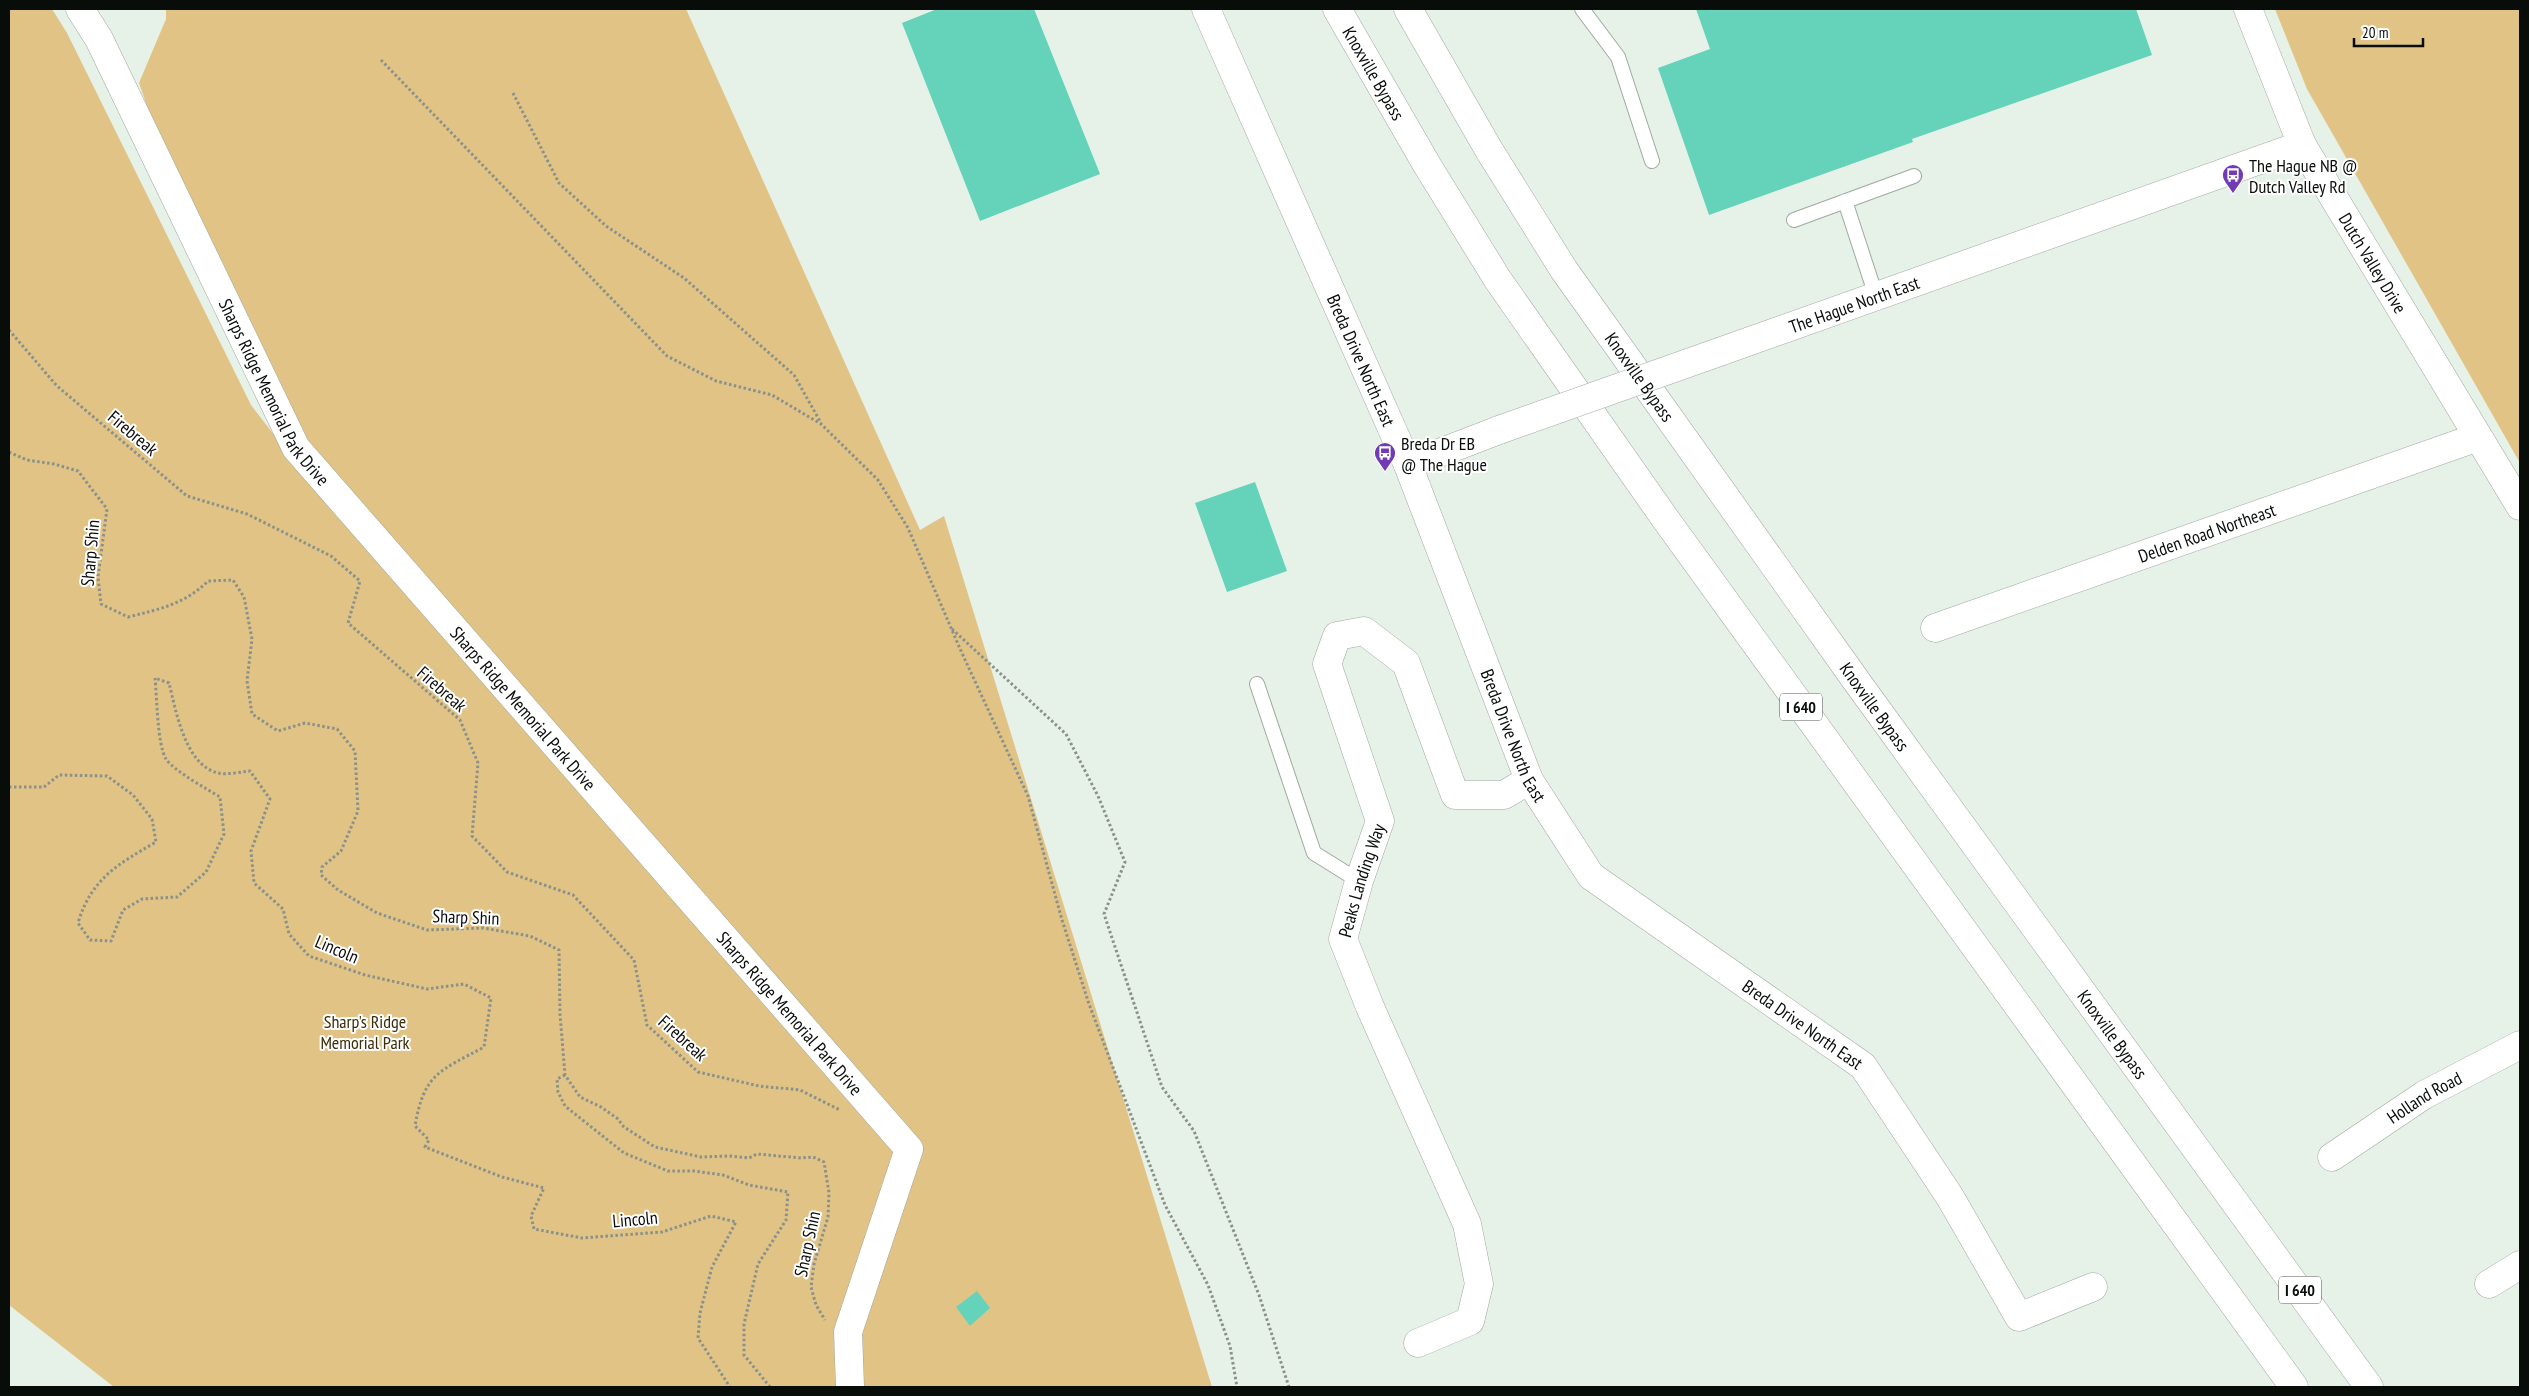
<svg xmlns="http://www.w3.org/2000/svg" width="2529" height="1396" font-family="'PT Sans Narrow',sans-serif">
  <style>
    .green { fill: #e1c386 }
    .building { fill: #64d3ba }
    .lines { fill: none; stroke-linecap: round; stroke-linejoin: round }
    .lane-casing { stroke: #9fa99f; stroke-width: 16 }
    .street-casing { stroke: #9fa99f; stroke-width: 29 }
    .secondary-casing { stroke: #9fa99f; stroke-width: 29 }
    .highway-casing { stroke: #9fa99f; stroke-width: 29 }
    .path { stroke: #89918a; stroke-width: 3; stroke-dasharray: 2.5 2.5; stroke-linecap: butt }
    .lane { stroke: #fff; stroke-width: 14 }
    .street { stroke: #fff; stroke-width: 28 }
    .secondary { stroke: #fff; stroke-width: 28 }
    .highway { stroke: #fff; stroke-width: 28 }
    .street-bridge-casing { stroke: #9fa99f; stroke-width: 29; stroke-linecap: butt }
    .street-bridge { stroke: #fff; stroke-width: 28 }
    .labels { text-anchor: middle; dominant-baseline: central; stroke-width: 4; stroke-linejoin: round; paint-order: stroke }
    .shield { fill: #fff; stroke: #535654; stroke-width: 1 }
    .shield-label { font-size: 16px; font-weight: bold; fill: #090d0a }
    .street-label { font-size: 18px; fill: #090d0a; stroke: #fff }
    .poi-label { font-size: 18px; fill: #090d0a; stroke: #fff; text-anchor: start }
    .park-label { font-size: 18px; fill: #3c2c08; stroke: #fff }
  </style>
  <rect width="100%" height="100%" fill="#e6f1e7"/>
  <path class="green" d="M9 9H52L67 33 251 405 333 511 565 734 307 440 154 126 139 83 166 19V9H686L920 530 944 516 1212 1387H114L9 1305Z
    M2275 9H2520V463L2307 89Z"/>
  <path class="building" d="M937 9H1034L1100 174 980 221 902 23Z
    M1696 9H2136L2152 55 1912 139 1913 142 1709 215 1658 68 1710 49Z
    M1255 482 1287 571 1227 592 1195 503Z
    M977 1291 990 1308 970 1326 956 1307Z"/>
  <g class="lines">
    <g class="lane-casing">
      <path id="lane" d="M1582 9 1618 57 1652 161
        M1845 201 1876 296
        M1794 220 1914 176
        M1257 684 1314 853 1359 881"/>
    </g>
    <g class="street-casing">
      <g id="street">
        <path id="s1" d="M80 9 99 39 296 448 909 1149 848 1332 850 1387"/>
        <path id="s2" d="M1206 9 1408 465 1529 780 1591 876 1863 1066 1950 1197 2019 1317 2093 1287"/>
        <path id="s3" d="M1722 351 2302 145"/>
        <path d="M1408 465 1499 430"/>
        <path id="s4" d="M1935 628 2478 437"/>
        <path id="s5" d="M2332 1157 2424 1095 2520 1045"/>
        <path d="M2489 1284 2520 1265"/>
        <path id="s6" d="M1418 1343 1470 1321 1479 1284 1467 1224 1370 1007 1343 939 1359 881 1380 821 1327 664 1337 636 1364 631 1406 663 1455 795H1504L1529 780"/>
      </g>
    </g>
    <g class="secondary-casing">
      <g id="secondary">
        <path id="s7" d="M2248 9 2302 145 2520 506"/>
      </g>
    </g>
    <g class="highway-casing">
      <g id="highway">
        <path id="s8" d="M1337 9 1427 165 1498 280 1664 517 2294 1387"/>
        <path id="s9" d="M1408 9 1489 150 1564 270 1860 686 2369 1387"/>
      </g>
    </g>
    <path class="path" d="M381 60 667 356 716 381 772 395 821 424 878 480 908 528 961 651 1028 796 1062 920 1089 1004 1165 1205 1208 1285 1230 1346 1237 1387
      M513 93 559 183 606 226 684 278 794 375 821 423
      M9 330 57 386 187 496 247 514 331 556 360 581 348 623 460 720 478 763 472 836 507 872 573 895 634 960 647 1025 698 1072 759 1086 800 1090 840 1110
      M9 452 27 460 54 464 78 471 107 509 98 577 101 604 128 617C160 609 185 604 208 581L233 580 244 597 252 639 247 681 252 714 278 731 305 723 337 729 355 751 358 811 341 851 322 867 321 875 338 890 377 913 427 930 483 928 530 936 559 950 560 1014 565 1075 580 1097 601 1107 618 1119 624 1127 655 1147 701 1157 730 1156 749 1158 757 1154 801 1158 813 1157 824 1162 829 1193 828 1217 814 1264 811 1287 816 1305 825 1320
      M952 629 1066 734 1098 796 1125 862 1104 914 1162 1087 1194 1131 1259 1295 1289 1387
      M9 787H44L59 775 107 776 133 795 152 819 156 842C118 864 91 879 78 923L90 940 111 941 123 910 142 899 177 897 206 872 224 834 220 797C207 789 174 771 166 759 157 744 157 696 155 678L169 683C176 711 185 765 218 773 227 775 240 772 250 771L270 799 251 851 254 883 283 909 289 934 309 956 365 975 427 989 464 984 491 998 484 1047C440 1071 424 1073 415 1126L429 1140 425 1147 502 1177 544 1188 531 1216 534 1229 582 1238 662 1232 711 1216 736 1222 712 1267 700 1313 698 1338 730 1387
      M565 1075 557 1079 558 1092 565 1106 624 1153 668 1171H694L723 1175 749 1185 788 1192 786 1220 758 1264 744 1324V1355L770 1387"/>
    <use href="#lane" class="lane"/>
    <use href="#street" class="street"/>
    <use href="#secondary" class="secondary"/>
    <use href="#highway" class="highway"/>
    <g class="street-bridge-casing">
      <path id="street-bridge" d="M1499 430 1722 351"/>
    </g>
    <use href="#street-bridge" class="street-bridge"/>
  </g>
  <defs>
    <g id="bus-pin" transform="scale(1.125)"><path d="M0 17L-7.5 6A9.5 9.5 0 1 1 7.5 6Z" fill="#713cb3" stroke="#fff"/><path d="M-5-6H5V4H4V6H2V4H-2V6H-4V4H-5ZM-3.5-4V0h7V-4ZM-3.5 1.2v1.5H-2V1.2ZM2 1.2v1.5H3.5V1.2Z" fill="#fff"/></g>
  </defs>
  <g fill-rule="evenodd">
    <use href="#bus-pin" x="2233" y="175"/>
    <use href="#bus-pin" x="1385" y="453"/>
  </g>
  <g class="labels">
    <g class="shield">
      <rect x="1780" y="693.5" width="42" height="27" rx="4"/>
      <rect x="2279" y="1276.5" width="42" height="27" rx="4"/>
    </g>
    <g class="shield-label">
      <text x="1801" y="707">I 640</text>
      <text x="2300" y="1290">I 640</text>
    </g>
    <g class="street-label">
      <text stroke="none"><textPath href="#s8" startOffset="74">Knoxville Bypass</textPath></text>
      <text stroke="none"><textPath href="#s7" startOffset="284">Dutch Valley Drive</textPath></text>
      <text stroke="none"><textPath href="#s3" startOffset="140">The Hague North East</textPath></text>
      <text stroke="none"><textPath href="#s2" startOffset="384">Breda Drive North East</textPath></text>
      <text stroke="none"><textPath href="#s9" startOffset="435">Knoxville Bypass</textPath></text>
      <text stroke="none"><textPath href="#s1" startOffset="430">Sharps Ridge Memorial Park Drive</textPath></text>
      <text transform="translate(133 433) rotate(40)">Firebreak</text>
      <text stroke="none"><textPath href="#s4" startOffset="288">Delden Road Northeast</textPath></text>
      <text transform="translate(90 553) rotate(-85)">Sharp Shin</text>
      <text transform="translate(442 689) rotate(41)">Firebreak</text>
      <text stroke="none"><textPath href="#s9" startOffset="840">Knoxville Bypass</textPath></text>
      <text stroke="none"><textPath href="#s1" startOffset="835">Sharps Ridge Memorial Park Drive</textPath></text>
      <text stroke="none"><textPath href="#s2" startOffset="789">Breda Drive North East</textPath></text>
      <text stroke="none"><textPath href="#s6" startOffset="528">Peaks Landing Way</textPath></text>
      <text transform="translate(466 917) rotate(2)">Sharp Shin</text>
      <text transform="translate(337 949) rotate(23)">Lincoln</text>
      <text stroke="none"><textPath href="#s1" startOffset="1240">Sharps Ridge Memorial Park Drive</textPath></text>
      <text stroke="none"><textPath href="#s2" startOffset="1209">Breda Drive North East</textPath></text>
      <text stroke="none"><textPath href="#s9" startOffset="1245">Knoxville Bypass</textPath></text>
      <text transform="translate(683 1038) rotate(42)">Firebreak</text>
      <text stroke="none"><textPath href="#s5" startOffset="110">Holland Road</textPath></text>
      <text transform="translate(635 1219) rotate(-5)">Lincoln</text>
      <text transform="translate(807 1244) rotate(-78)">Sharp Shin</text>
    </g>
    <g class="poi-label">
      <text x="2249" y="165">The Hague NB @<tspan x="2249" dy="21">Dutch Valley Rd</tspan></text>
      <text x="1401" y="443">Breda Dr EB<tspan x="1401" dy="21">@ The Hague</tspan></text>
    </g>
    <g class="park-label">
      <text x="365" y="1021">Sharp's Ridge<tspan x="365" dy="21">Memorial Park</tspan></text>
    </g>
  </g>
  <rect width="2529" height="1396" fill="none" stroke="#090d0a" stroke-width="20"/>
  <path d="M2354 38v8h69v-8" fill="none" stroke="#090d0a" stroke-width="2.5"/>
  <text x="2362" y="38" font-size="15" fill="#090d0a" stroke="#ffffff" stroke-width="4" paint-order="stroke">20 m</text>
</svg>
